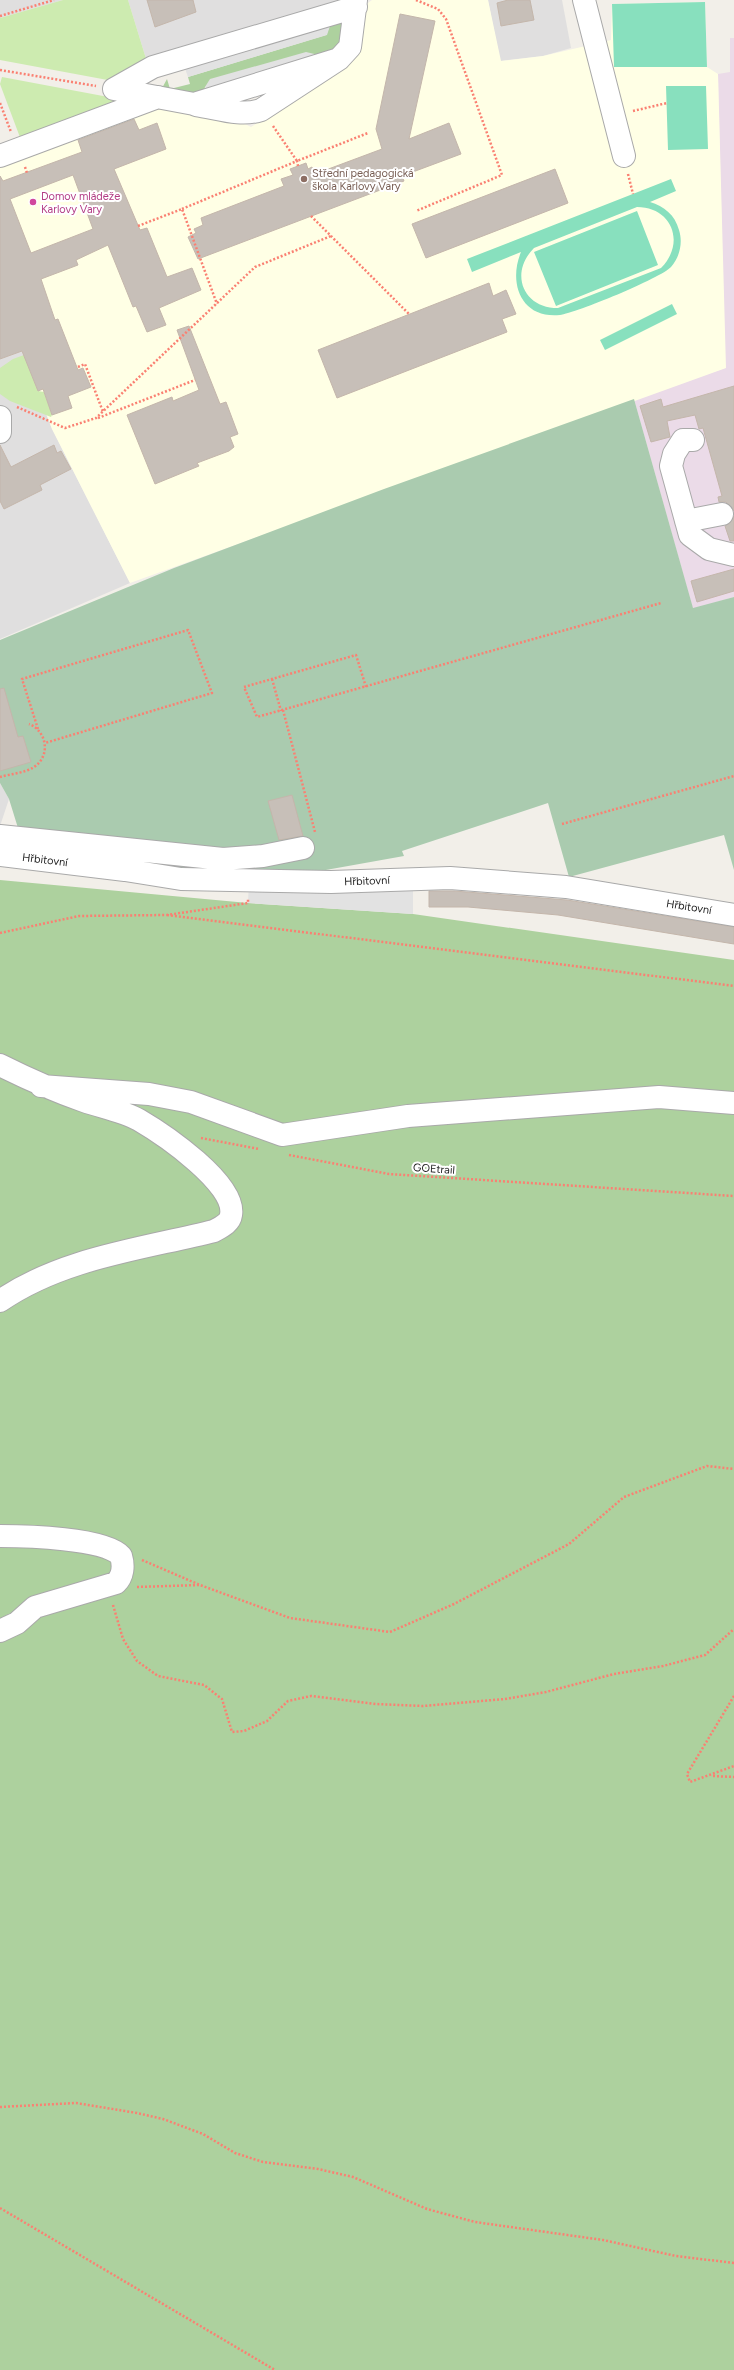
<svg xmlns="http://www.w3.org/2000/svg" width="734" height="2370" font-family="Figtree,sans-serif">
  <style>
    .residential { fill: #e0dfdf }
    .industrial { fill: #ebdbe8 }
    .education { fill: #ffffe5 }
    .grass { fill: #cdebb0 }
    .forest { fill: #add19e }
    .cemetery { fill: #aacbaf }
    .pitch { fill: #88e0be; fill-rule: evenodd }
    .parking { fill: #e2e2e2 }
    .building { fill: #c7bfb8; stroke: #c4b6ab; fill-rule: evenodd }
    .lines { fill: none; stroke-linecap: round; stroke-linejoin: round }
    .minor-casing { stroke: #a9a9a9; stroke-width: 24 }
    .path { stroke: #fa8072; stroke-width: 2.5; stroke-dasharray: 2 2; stroke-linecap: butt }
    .minor { stroke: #fff; stroke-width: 22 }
    .education-dot { fill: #8d6e63; stroke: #fff; stroke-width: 1.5 }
    .hotel-dot { fill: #d1479c; stroke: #fff; stroke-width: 1.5 }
    .labels { text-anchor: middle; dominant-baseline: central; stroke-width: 4; stroke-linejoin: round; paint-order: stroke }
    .education-label { font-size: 11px; fill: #785e54; stroke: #fff; text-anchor: start }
    .hotel-label { font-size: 11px; fill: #b23c85; stroke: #fff; text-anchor: start }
    .street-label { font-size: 11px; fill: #222; stroke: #fff }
  </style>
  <rect width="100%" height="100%" fill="#f2efe9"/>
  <path class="residential" d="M0 0H63L0 18Z
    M128 0H344L147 62Z
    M488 0H562L571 48 543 56 500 61Z
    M22 351 52 429 130 583 0 639V359Z
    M0 783 9 799 0 826Z"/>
  <path class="industrial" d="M730 38H734V597L693 609 634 399 725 368 718 74 730 72Z"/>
  <path class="education" d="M372 0H488L501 61 543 56 611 40 612 4 705 2 707 67 718 74 726 368 130 583 52 429 22 351 0 359V164L154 106 239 121 251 127 340 67 358 42 365 25 364 16 368 3Z"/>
  <path class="grass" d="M63 0H128L147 62 113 81 0 60V18Z
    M2 77 119 99 122 102 21 140 0 84Z
    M24 355 38 391 44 392 52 415 51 417 10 401 0 394V368L13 359Z"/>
  <path class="forest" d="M342 19 347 28 337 47 327 56 205 87 202 95 161 90 167 79 170 89 190 84 188 77 326 35 332 20Z
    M0 880 248 903 413 914 734 960V2370H0Z"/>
  <path class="cemetery" d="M634 399 693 608 734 597V870L724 835 569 877 548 803 402 851 404 856 309 873 180 871 18 828 9 799 0 783V640L174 568 384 489Z"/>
  <path class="pitch" d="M705 2 707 67H614L612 4Z
    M666 86H706L708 149 668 150Z
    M671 179 676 191 650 202C664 206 675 215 679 230 683 242 680 257 671 267 661 278 576 313 560 315 521 319 508 283 521 252L472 272 467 259ZM637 207C672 207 686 243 661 268L558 308C523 308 509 273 534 248Z
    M637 211 658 265 556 306 534 252Z
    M672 304 677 314 605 350 600 340Z"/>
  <path class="parking" d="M332 20 327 35 188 77 183 63Z
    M306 52 323 56 217 93 205 87 210 79Z
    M413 879V914L248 903 249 880Z"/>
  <path class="building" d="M147 0H193L196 12 155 27Z
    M508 0H530L534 20 501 26 497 3Z
    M400 14 435 21 409 139 449 123 461 154 402 176 404 181 198 259 188 237 196 233 194 229 203 225 201 218 284 186 281 179 293 175 290 169 306 163 308 169 312 167 315 174 382 149 376 129Z
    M134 119 139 130 157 123 166 149 114 169 140 230 147 228 167 277 192 268 201 290 159 308 166 325 147 332 136 306 133 307 108 245 76 260 78 265 41 279 55 320 58 319 78 370 83 368 91 387 68 396 72 408 52 415 43 389 38 391 22 351 0 359V176L3 181 82 152 78 140ZM73 175 93 229 31 253 10 199Z
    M555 169 568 203 426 258 412 224Z
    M489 283 493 296 506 290 516 314 502 319 507 332 337 398 318 350Z
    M189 326 220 404 226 402 238 434 230 437 234 447 229 451 197 463 199 466 155 484 127 415 172 397 173 401 199 390 177 330Z
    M734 386V511L726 502H719L718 497 722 496 703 428 699 429 695 415 667 421 670 437 651 442 640 406 661 399 663 407Z
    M0 445 11 467 54 445 57 453 61 451 71 469 40 485 42 490 4 509 0 501Z
    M734 516V541H730L725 526 730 523Z
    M734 569V591L697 602 691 581Z
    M4 688 18 737 23 736 31 762 0 771V689Z
    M292 795 303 836 279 840 268 801Z
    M429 891H454L567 900 734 927V944L558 915 468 907H429Z"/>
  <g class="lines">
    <g class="minor-casing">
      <path id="minor" d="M584 0 624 156
        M114 89 153 67 356 7
        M114 89 194 104 339 59
        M196 105C217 108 240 117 261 110L339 59 350 47 356 0
        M0 156 158 97
        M0 417V432
        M693 440H683L674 454 671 466 690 535 709 549 734 555
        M686 521 722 514
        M0 836 223 859 263 856 303 848
        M0 855 125 870 181 879 331 882 450 878 566 887 734 915
        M0 1065C28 1079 55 1091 84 1101 101 1107 123 1111 139 1120 163 1134 237 1184 231 1215 230 1223 221 1227 214 1231 142 1249 62 1258 0 1301
        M41 1086 149 1094 191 1102 282 1135 408 1116 659 1097 734 1103
        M0 1536C25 1536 105 1538 121 1556 124 1566 123 1576 116 1583L35 1607 17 1623 0 1631"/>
    </g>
    <path class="path" d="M416 0 438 9 446 19 502 175 416 211
      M0 16 54 0
      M0 70 96 86
      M0 103 11 132
      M633 111 667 103
      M273 126 297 161 368 133
      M25 167 27 173
      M628 174 633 194
      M182 209 297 161 298 166
      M311 216 410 315
      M138 226 182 209 217 304
      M78 367 85 364 103 412
      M17 407 65 428 96 418 255 267 331 236
      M98 418 195 380
      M272 679 281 711
      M366 687 356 655 244 687 257 717 661 603
      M283 710 315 832
      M38 729 22 679 188 630 212 693 45 743
      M0 777C10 774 25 773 34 767 51 756 47 731 29 724
      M562 824 734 776
      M167 915 734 986
      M0 933 79 916 167 915 248 903V899
      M201 1138 259 1149
      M289 1155 389 1174 734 1196
      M142 1560 200 1585 290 1618 390 1632 454 1604 569 1544 624 1497 707 1466 734 1469
      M137 1587 200 1585
      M113 1605 123 1639 137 1661 158 1676 204 1685 222 1699 232 1732 244 1731 267 1721 288 1701 311 1696 376 1704 423 1706 505 1699 546 1692 614 1674 663 1666 705 1655 734 1629
      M734 1696 687 1774 690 1782 734 1766
      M713 1776 734 1777
      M0 2107 76 2103 137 2113 163 2119 203 2134 235 2153 263 2162 318 2169 353 2177 427 2209 475 2222 603 2240 676 2256 734 2263
      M0 2208 275 2370"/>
    <use href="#minor" class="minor"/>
  </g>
  <circle class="education-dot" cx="304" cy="179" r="4"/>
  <circle class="hotel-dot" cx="33" cy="202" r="4"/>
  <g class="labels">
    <g class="education-label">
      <text x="312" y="173">Střední pedagogická<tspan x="312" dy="13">škola Karlovy Vary</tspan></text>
    </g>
    <g class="hotel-label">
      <text x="41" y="196">Domov mládeže<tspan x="41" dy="13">Karlovy Vary</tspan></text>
    </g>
    <g class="street-label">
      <text transform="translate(45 860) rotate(7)">Hřbitovní</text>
      <text transform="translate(367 881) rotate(-2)">Hřbitovní</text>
      <text transform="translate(689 907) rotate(9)">Hřbitovní</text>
      <text transform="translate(434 1169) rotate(4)">GOEtrail</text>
    </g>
  </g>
</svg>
